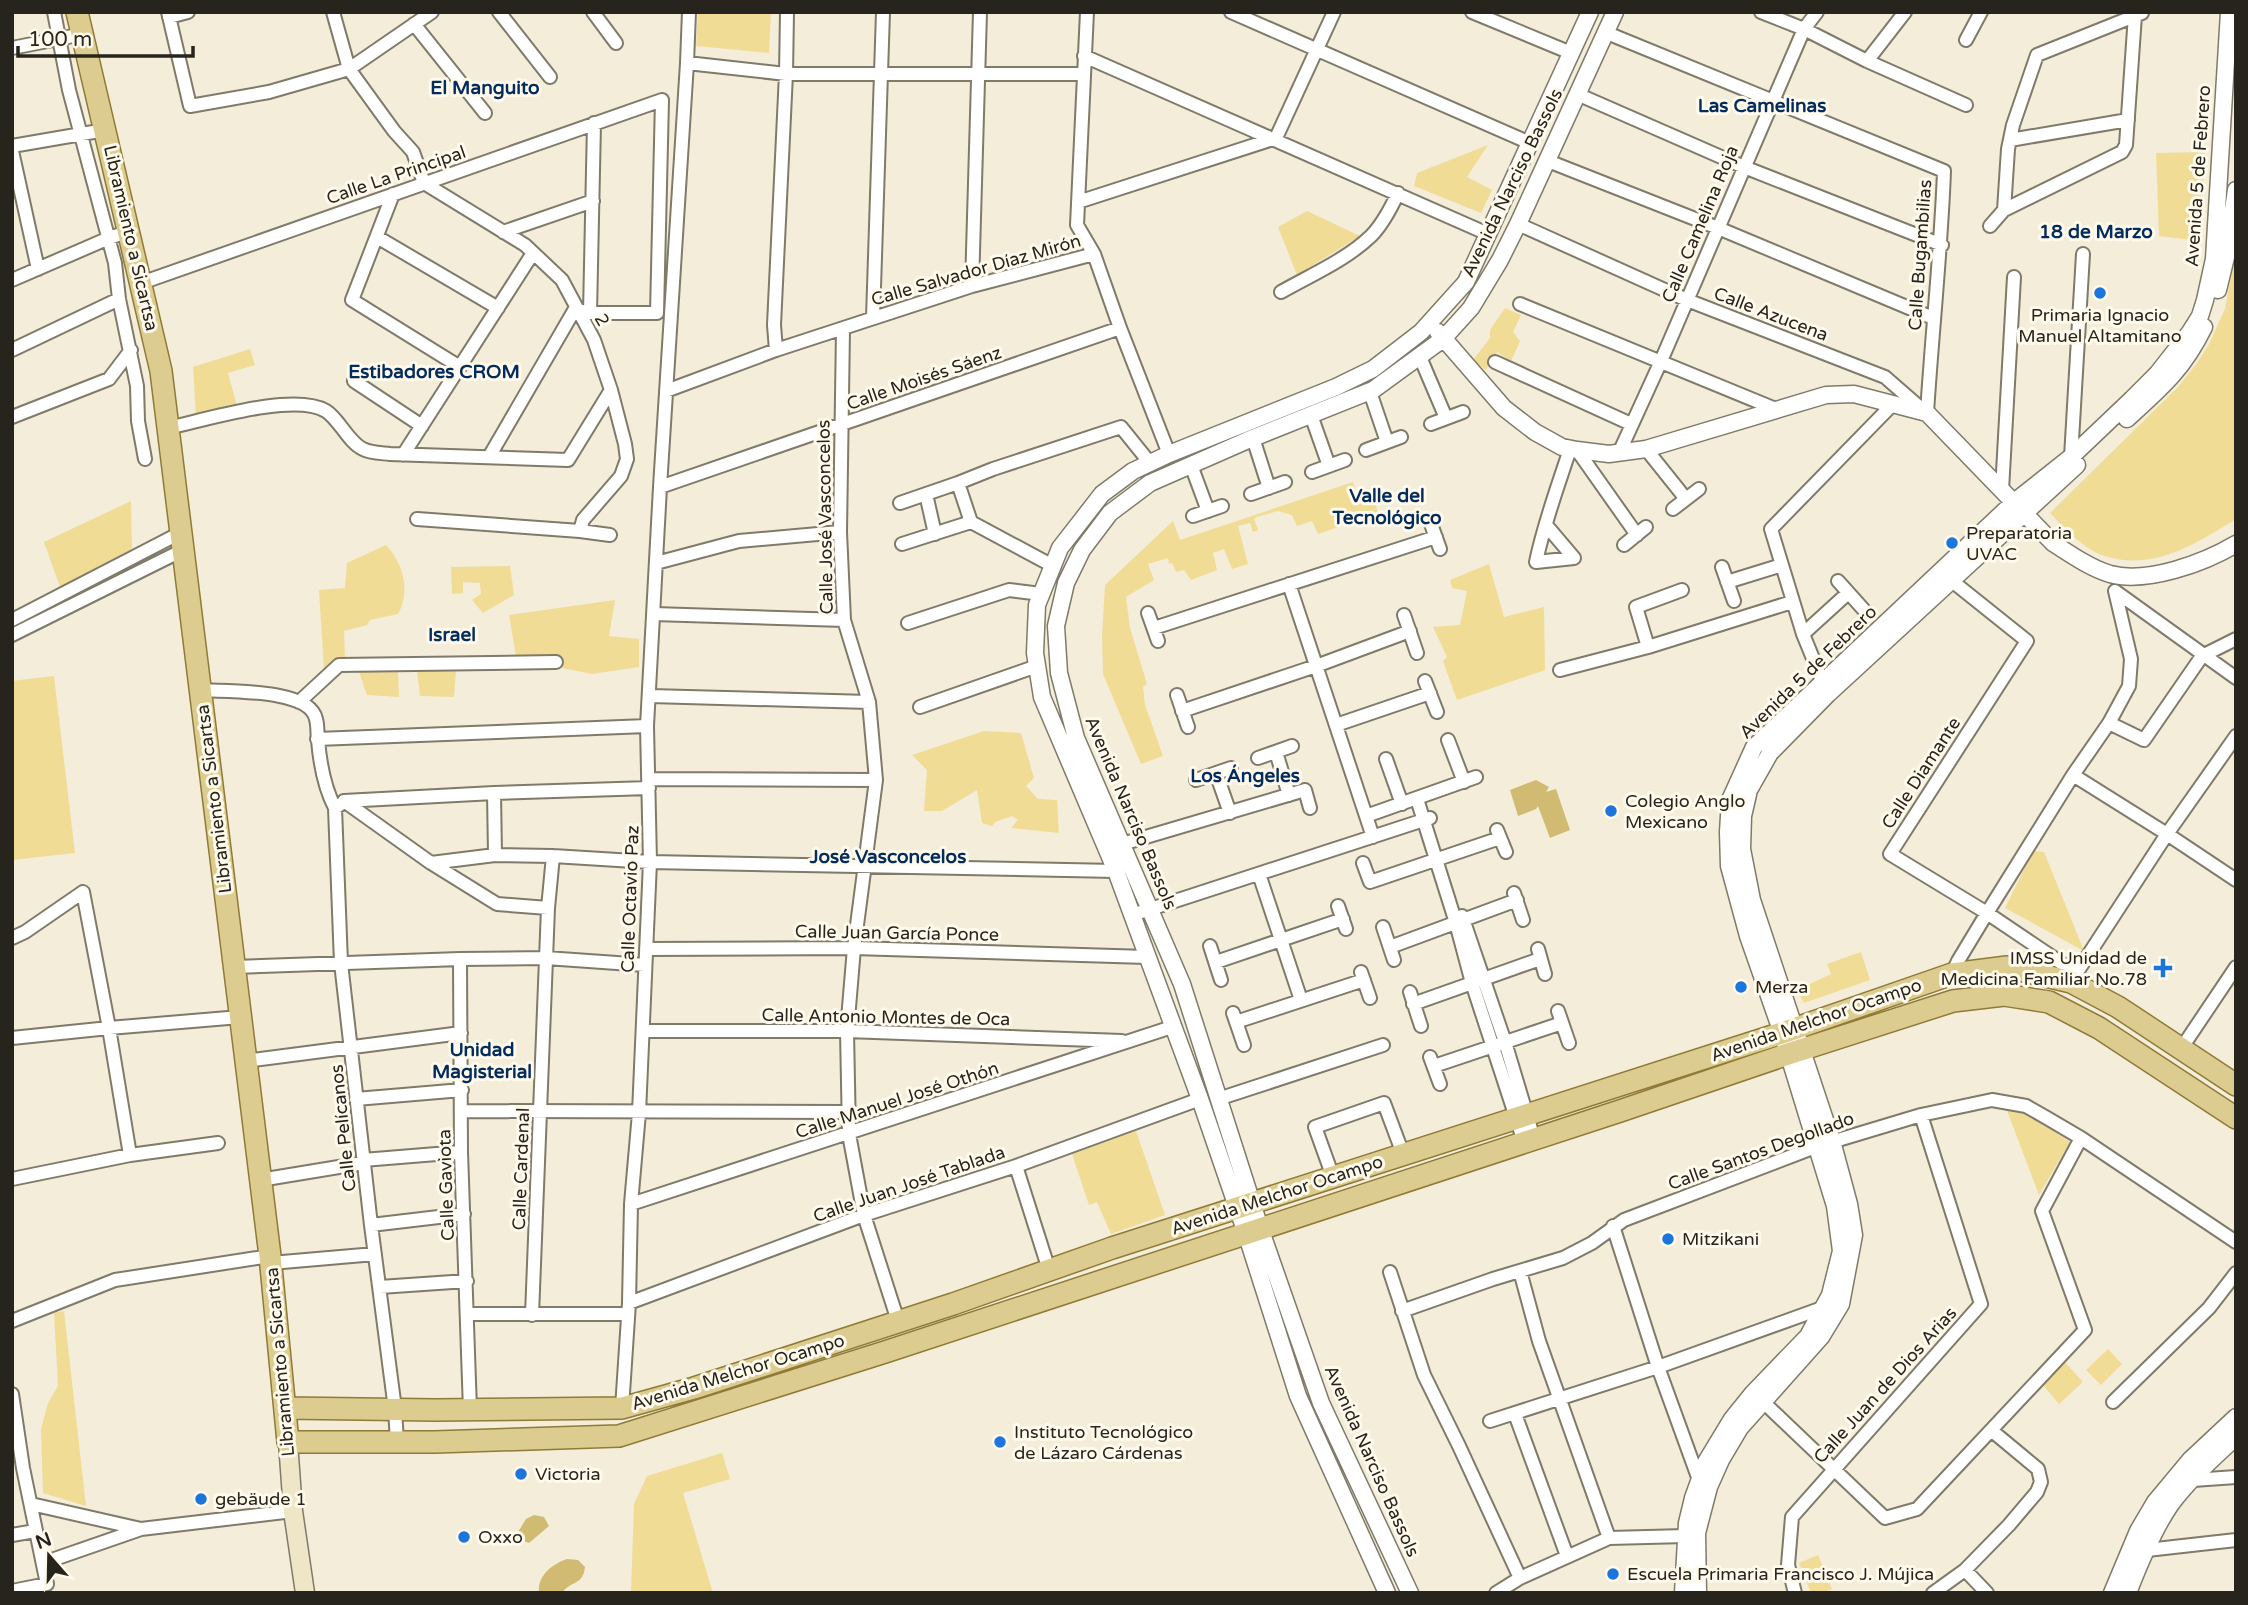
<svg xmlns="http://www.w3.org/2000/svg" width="2248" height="1605" font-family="'Varela Round',sans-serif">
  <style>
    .green { fill: #f1dc96 }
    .water { fill: #d1bb72 }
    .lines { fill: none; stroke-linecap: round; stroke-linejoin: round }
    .minor-casing { stroke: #7f7a69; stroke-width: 16 }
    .tertiary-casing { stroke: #7f7a69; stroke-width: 19 }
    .secondary-casing { stroke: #7f7a69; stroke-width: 21 }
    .primary-casing { stroke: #8f7b37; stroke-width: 24 }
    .minor { stroke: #fff; stroke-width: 12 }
    .tertiary { stroke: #fff; stroke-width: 16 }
    .secondary { stroke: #eee6c7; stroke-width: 18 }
    .primary { stroke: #ddcc8f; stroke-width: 21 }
    .poi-dot { fill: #1c74dd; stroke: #fffaeb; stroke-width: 2.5 }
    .labels { text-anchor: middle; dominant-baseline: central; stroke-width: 6; stroke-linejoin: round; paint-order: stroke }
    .street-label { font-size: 18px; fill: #26241d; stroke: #fffaeb }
    .poi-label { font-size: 18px; fill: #26241d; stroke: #fffaeb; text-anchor: start }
    .neighbourhood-label { font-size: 19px; font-weight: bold; fill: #022b5e; stroke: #fffaeb }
  </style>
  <rect width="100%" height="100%" fill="#f3edda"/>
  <path class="green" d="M698 12H771L769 53 696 46Z
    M1488 145 1467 177 1492 190 1481 213 1414 186 1417 173Z
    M2205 152 2200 241 2159 236 2156 153Z
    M1307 211 1360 236 1297 275 1278 227Z
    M2236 250V519C2197 543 2153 572 2105 556 2084 550 2065 528 2050 513L2178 387 2197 363 2209 344 2225 309Z
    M1505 308 1521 315 1513 332 1520 341 1511 361 1497 352 1486 370 1473 360 1490 338V330Z
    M250 349 255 365 228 373 237 406 196 417 193 367Z
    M1353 482 1356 492 1371 488 1378 513 1318 534 1312 521 1297 526 1292 515 1278 511 1257 517 1254 519 1258 530 1253 532 1250 523 1238 526 1248 564 1232 569 1224 549 1213 553 1217 570 1191 580 1184 570 1176 572 1172 563 1169 564 1168 558 1148 564 1154 580 1126 597 1130 628 1147 684 1143 687 1145 705 1163 756 1141 764 1103 674 1102 636 1105 585 1173 521 1180 540Z
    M131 501 132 549 60 587 44 542Z
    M386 545C403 563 411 591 398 614L370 620 367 625 344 631 345 658 324 669 319 590 345 588 347 563Z
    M1489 564 1504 617 1544 607 1545 670 1457 700 1443 661 1447 657 1433 627 1460 625 1467 591 1452 588 1450 580Z
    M510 566 514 595 483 613 472 600 481 594 480 583 463 582V593L452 594 451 567Z
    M615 600 609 636 639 639V667L592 674 562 668 561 657 516 656 509 615Z
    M417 670H456L454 697 420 696Z
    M359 672H398L399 697 367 695Z
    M54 676 75 853 12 860V681Z
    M984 731 1021 733 1034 778 1026 786 1038 799 1057 800 1059 833 1011 828 1018 820 1012 816 995 822 992 826 982 823 977 790 942 811H924L927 770 912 755Z
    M2033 851 2044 852 2084 951 2005 908Z
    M1861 952 1870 980 1804 1003 1797 990 1831 974 1827 964Z
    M2006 1108 2028 1114 2070 1142 2039 1195Z
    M1136 1131 1165 1215 1111 1234 1097 1202 1089 1205 1072 1154Z
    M64 1311 86 1506 43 1493 41 1429 48 1403 58 1386 54 1313Z
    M2108 1349 2122 1364 2101 1385 2086 1370Z
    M2064 1361 2083 1382 2059 1404 2043 1385Z
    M722 1453 730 1479 683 1493 713 1593H631L634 1504 647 1476Z
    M1818 1555 1832 1589 1822 1593H1811L1799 1563Z"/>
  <path class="water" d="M1536 780 1549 787 1546 792 1556 789 1570 830 1550 838 1538 806 1536 809 1518 816 1510 790Z
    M534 1515 544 1517 549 1526 529 1543 521 1540 518 1532 526 1519Z
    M567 1559 578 1560 585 1567C583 1586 571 1580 562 1593H539C537 1576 552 1564 567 1559Z"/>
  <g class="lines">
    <g class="minor-casing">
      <path id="minor" d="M54 12 69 90 115 263 119 299 137 386 138 421 145 459
        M168 12 190 106 269 92 349 69 432 12
        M333 12 349 69 394 131 413 152 424 183 525 245 562 280 594 340 611 390 625 444 627 459 621 476 583 520 580 531
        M499 12 550 77
        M593 12 616 43
        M1087 12 1077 225 1094 254 1120 328 1169 454
        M1231 12 1530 143
        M1472 12 1571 53
        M1761 12 1804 29 1867 61 1966 105
        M169 17 188 12
        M414 24 485 113
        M1607 33 1944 171C1941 252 1932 333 1927 413
        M1966 40 1981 12
        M12 48 83 34
        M1084 56 1488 234
        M1867 61 1905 12
        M687 63 786 74H1083
        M1577 94 1744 167 1942 245
        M2010 140 2128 120
        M12 146 105 130
        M12 151 38 269
        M1548 161 1718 228 1933 318
        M393 194 352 300 460 367
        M1078 202 1276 138 1334 12
        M2004 210 2008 149 2013 125 2037 55 2142 13
        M1518 224 1687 300 1885 377 1924 411
        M1990 226 2004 210 2122 152 2126 145 2135 15
        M503 232 593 201
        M377 237 498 308
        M12 280 109 238 130 231
        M141 283 662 100 657 313H590L575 309 489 457
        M972 286 980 12
        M1281 292C1311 275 1346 260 1371 236 1383 224 1391 208 1398 193
        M1520 304 1778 410
        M590 313 594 123
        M873 318 883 12
        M843 329 840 532 844 620 869 702 876 780 854 948 847 1031 849 1134 864 1215 898 1321
        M12 350 119 299
        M776 350 774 325 786 74 787 12
        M1420 357 1446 418
        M1495 362 1631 424
        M354 381 422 426
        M666 391 776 350 972 286 1094 254
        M1370 392 1387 442
        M1311 415 1329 466
        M12 417 109 379 131 350
        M1431 424 1463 412
        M168 428C205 420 294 392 326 411 339 419 349 443 363 449 370 453 382 453 390 454L568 460 611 390
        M1253 438 1269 488
        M1646 449 1686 499
        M1366 450 1401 437
        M1577 450 1637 535
        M1619 453 1661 361 1804 29 1817 12
        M403 455 533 253
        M2071 457 2083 254
        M1191 465 1208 511
        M1312 472 1345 460
        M660 487 1120 328
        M2002 490 2014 277
        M926 494 935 534
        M1251 494 1285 482
        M900 503 958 483
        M1673 509 1699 489
        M1193 516 1222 506
        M417 519 580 531 610 535
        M1431 524 1440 549
        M1546 525 1574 558 1536 562C1544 523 1558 486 1570 449
        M902 544 971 522
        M1624 545 1646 527
        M656 563 739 541 840 532
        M1053 566 971 522 958 483 993 469 1121 427 1150 463
        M1722 567 1734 601
        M1838 581 1864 610
        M1952 581 2027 641 1890 854 1987 913 2076 973
        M1727 582 1782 565
        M1289 584 1373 837
        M2115 591 2236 678
        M1148 613 1158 641
        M654 614 844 620
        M1404 615 1417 653
        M12 620 182 532
        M908 623 1009 590 1041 594
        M1154 628 1436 537
        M1803 634 1848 593
        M12 635 183 550
        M1648 647 1636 607 1682 590
        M1560 670 1648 647 1792 602
        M1425 681 1437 712
        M1825 688 1803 634 1771 529 1893 404
        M201 690C225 692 310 688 316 719 318 726 317 733 318 740 320 764 324 787 335 808L341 804
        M1177 695 1188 727
        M650 696 869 702
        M299 702 339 665 556 662
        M920 707 1037 666
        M1182 711 1316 666 1410 631
        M2109 723 2144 740 2202 656 2236 639
        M1336 725 1430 693
        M317 739 647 726
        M1448 740 1464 782
        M1276 752 1289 795
        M1258 758 1292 746
        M1386 759 1402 804
        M1216 773 1230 813
        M2073 775 2167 834 2236 880
        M649 779 876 780
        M1196 780 1231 768
        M494 793 495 855
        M1417 799 1456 923 1472 983 1524 1142
        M344 801 494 793 649 788
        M344 801 431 863 497 904 548 908
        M335 808 341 963 371 1225 395 1409 397 1442
        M1366 816 1476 777
        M1497 830 1506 852
        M1122 844 1305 790 1310 808
        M431 863 495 855 553 856 650 862 1116 871
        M1363 863 1370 882 1500 838
        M1259 874 1301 1000
        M1514 893 1523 920
        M1338 906 1346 929
        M1132 915 1430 818
        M1462 916 1505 1042 1534 1139
        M1383 927 1394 960
        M12 938 25 932 83 892 109 1028 130 1155
        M1210 946 1221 980
        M1390 947 1517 900
        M646 949 854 948 1147 957
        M1538 949 1545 974
        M460 959 461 1152 470 1410
        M1216 962 1343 919
        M234 967 460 959 546 958 645 965
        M1361 972 1370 998
        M1952 974 1958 961 1987 913 2073 775 2109 723 2129 686 2131 659 2115 591
        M2072 980 2167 834 2236 736
        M1410 992 1421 1026
        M1413 1004 1540 959
        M1558 1011 1569 1043
        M1233 1013 1244 1045
        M1236 1022 1364 980
        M643 1031H847L1122 1041
        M12 1038 109 1028 240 1017
        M2181 1049 2236 967
        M1430 1057 1440 1084
        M245 1061 461 1033
        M1434 1066 1562 1023
        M356 1099 462 1090
        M1218 1099 1383 1045
        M461 1111 848 1112
        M363 1160 461 1152
        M1016 1166 1049 1270
        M1333 1177 1315 1127 1384 1103 1403 1154
        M12 1179 130 1155 218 1143
        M260 1180 363 1163
        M631 1204 1172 1027
        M371 1225 464 1214
        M1613 1226 1658 1367 1699 1480
        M271 1263 375 1254
        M1520 1271 1539 1341 1609 1538
        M1390 1272 1424 1375 1459 1446 1520 1578
        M380 1287 467 1281
        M629 1303 864 1215 1016 1166 1200 1099
        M1402 1311 1493 1279 1563 1258 1592 1243 1624 1220 1818 1146 1921 1115 1992 1100 2026 1106 2047 1118 2081 1138 2236 1242
        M468 1314H628
        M532 1315 548 908 553 856
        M12 1321 115 1280 270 1256
        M12 1394 23 1468 47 1584 12 1591
        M1758 1397 1885 1518 1917 1509 2085 1330 2042 1211 2081 1138
        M2113 1402 2209 1308 2236 1273
        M622 1408 629 1303 631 1204 639 1113 650 862 647 726 660 487 687 63 689 12
        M1515 1414 1567 1556
        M1490 1421 1658 1367 1825 1307
        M2193 1480 2236 1477
        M31 1504 141 1529
        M12 1535 35 1531
        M2147 1550 2236 1540
        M43 1563 141 1529 293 1511
        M1965 1570 1987 1593
        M1496 1593 1520 1578 1609 1538 1686 1536
        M1795 1593 1788 1565 1792 1517 1981 1304 1921 1115
        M1933 1593 1965 1570 2009 1525 2037 1492 2041 1482 2038 1469 1991 1430"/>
    </g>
    <g class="tertiary-casing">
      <path id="tertiary" d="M2218 290 2226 257 2236 190
        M1438 332 1504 408 1535 432 1562 447 1577 450 1609 454 1646 449 1826 395 1854 394 1927 413 2053 543C2070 554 2090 568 2110 574 2147 584 2204 563 2236 544
        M2127 419C2161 388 2183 370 2204 327
        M1387 1593 1298 1396 1246 1233 1200 1099 1116 871 1042 697 1035 653 1037 605 1060 548 1102 494 1133 471 1169 454 1336 387 1373 369 1421 332 1466 282 1590 12
        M1410 1593 1321 1403 1260 1228 1182 984 1076 738 1059 673 1056 626 1066 583 1082 550 1110 513 1150 483 1248 440 1373 390 1443 339 1471 308 1500 260 1518 224 1615 12
        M1683 1593 1687 1523 1693 1498 1706 1462 1732 1419 1753 1393 1808 1336 1830 1295 1841 1251 1835 1206 1782 1033 1748 936 1729 866 1728 832 1730 800 1754 747 2013 503 2071 457 2132 399 2157 374 2190 332 2200 316 2205 300 2214 259 2229 12
        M1698 1593 1697 1533 1709 1487 1721 1460 1740 1428 1821 1337 1841 1304 1854 1235 1849 1204 1832 1141 1752 900 1742 849 1743 816 1749 790 1770 753 1828 694 2077 465
        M2112 1593 2138 1531 2155 1502 2190 1460 2236 1417
        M2128 1593C2138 1567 2155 1527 2171 1504 2189 1480 2213 1458 2236 1437"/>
    </g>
    <g class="secondary-casing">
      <path id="secondary" d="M288 1442 293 1511 305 1593"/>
    </g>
    <g class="primary-casing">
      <path id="primary" d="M77 12 161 371 270 1256 288 1442H435L619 1436 885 1352 1620 1111 1788 1054 1953 1001 2004 995 2049 1002 2099 1028 2236 1118
        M285 1408 436 1410 622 1408 694 1388 953 1304 1112 1248 1782 1033 1952 974 2007 967 2071 982 2118 1007 2236 1085"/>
    </g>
    <use href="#minor" class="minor"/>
    <use href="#tertiary" class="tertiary"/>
    <use href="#secondary" class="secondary"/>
    <use href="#primary" class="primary"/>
  </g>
  <g class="poi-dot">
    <circle cx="2100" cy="293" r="7"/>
    <circle cx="1952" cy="543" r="7"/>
    <circle cx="1611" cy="811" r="7"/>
    <path d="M2159.5 957.5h7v7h7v7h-7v7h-7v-7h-7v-7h7z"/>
    <circle cx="1741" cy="987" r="7"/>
    <circle cx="1668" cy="1239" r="7"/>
    <circle cx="1000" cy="1442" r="7"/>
    <circle cx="521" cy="1474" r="7"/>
    <circle cx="201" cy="1499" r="7"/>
    <circle cx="464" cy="1537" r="7"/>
    <circle cx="1613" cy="1574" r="7"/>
  </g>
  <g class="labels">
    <g class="street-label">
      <text transform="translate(396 175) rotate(-19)">Calle La Principal</text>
      <text transform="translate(2198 176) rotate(-86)">Avenida 5 de Febrero</text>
      <text transform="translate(1512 183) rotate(-64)">Avenida Narciso Bassols</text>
      <text transform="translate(1700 224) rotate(-67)">Calle Camelina Roja</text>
      <text transform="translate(131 238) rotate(77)">Libramiento a Sicartsa</text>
      <text transform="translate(1920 255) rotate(-86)">Calle Bugambilias</text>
      <text transform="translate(976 270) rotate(-16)">Calle Salvador Díaz Mirón</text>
      <text transform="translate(1771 314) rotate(21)">Calle Azucena</text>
      <text transform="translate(602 320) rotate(60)">2</text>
      <text transform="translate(924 378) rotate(-19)">Calle Moisés Sáenz</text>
      <text transform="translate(825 517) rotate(-91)">Calle José Vasconcelos</text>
      <text transform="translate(1808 672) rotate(-44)">Avenida 5 de Febrero</text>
      <text transform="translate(1921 773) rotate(-57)">Calle Diamante</text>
      <text transform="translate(214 799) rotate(-97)">Libramiento a Sicartsa</text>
      <text transform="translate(1131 813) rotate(67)">Avenida Narciso Bassols</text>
      <text transform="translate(630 899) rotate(-88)">Calle Octavio Paz</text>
      <text transform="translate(897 933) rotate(1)">Calle Juan García Ponce</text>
      <text transform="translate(886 1017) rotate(1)">Calle Antonio Montes de Oca</text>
      <text transform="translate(1816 1020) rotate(-19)">Avenida Melchor Ocampo</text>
      <text transform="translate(897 1100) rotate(-18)">Calle Manuel José Othón</text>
      <text transform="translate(343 1128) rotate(-96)">Calle Pelícanos</text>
      <text transform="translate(1761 1151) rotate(-20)">Calle Santos Degollado</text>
      <text transform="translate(521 1169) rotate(-88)">Calle Cardenal</text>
      <text transform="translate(909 1184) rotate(-19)">Calle Juan José Tablada</text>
      <text transform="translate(446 1185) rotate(-92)">Calle Gaviota</text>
      <text transform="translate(1277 1195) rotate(-18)">Avenida Melchor Ocampo</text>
      <text transform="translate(280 1362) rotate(-95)">Libramiento a Sicartsa</text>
      <text transform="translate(738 1372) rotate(-17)">Avenida Melchor Ocampo</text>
      <text transform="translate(1885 1385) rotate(-48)">Calle Juan de Dios Arias</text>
      <text transform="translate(1372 1461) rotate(66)">Avenida Narciso Bassols</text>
    </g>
    <g class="poi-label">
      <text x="2100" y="315" text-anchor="middle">Primaria Ignacio<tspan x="2100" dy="21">Manuel Altamitano</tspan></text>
      <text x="1966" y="533">Preparatoria<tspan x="1966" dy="21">UVAC</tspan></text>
      <text x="1625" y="801">Colegio Anglo<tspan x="1625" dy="21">Mexicano</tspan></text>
      <text x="2147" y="958" text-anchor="end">IMSS Unidad de<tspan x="2147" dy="21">Medicina Familiar No.78</tspan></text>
      <text x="1755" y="987">Merza</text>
      <text x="1682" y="1239">Mitzikani</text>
      <text x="1014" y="1432">Instituto Tecnológico<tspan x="1014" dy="21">de Lázaro Cárdenas</tspan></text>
      <text x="535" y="1474">Victoria</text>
      <text x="215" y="1499">gebäude 1</text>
      <text x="478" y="1537">Oxxo</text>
      <text x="1627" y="1574">Escuela Primaria Francisco J. Mújica</text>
    </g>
    <g class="neighbourhood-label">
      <text x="485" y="88">El Manguito</text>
      <text x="1762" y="106">Las Camelinas</text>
      <text x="2096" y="232">18 de Marzo</text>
      <text x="434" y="372">Estibadores CROM</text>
      <text x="1387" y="496">Valle del<tspan x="1387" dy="22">Tecnológico</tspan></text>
      <text x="452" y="635">Israel</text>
      <text x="1245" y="776">Los Ángeles</text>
      <text x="888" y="857">José Vasconcelos</text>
      <text x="482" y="1050">Unidad<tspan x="482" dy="22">Magisterial</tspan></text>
    </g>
  </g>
  <rect width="2248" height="1605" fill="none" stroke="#26241d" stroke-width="28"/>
  <g transform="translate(49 1556) rotate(340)" stroke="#fffaeb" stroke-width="5" paint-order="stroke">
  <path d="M0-5L12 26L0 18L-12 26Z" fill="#26241d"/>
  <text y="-10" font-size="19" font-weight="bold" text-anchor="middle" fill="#26241d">N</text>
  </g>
  <path d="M18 46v10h175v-10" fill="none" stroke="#26241d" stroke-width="3.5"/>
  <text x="28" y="46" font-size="21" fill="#26241d" stroke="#fffaeb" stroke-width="5" paint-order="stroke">100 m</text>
</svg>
